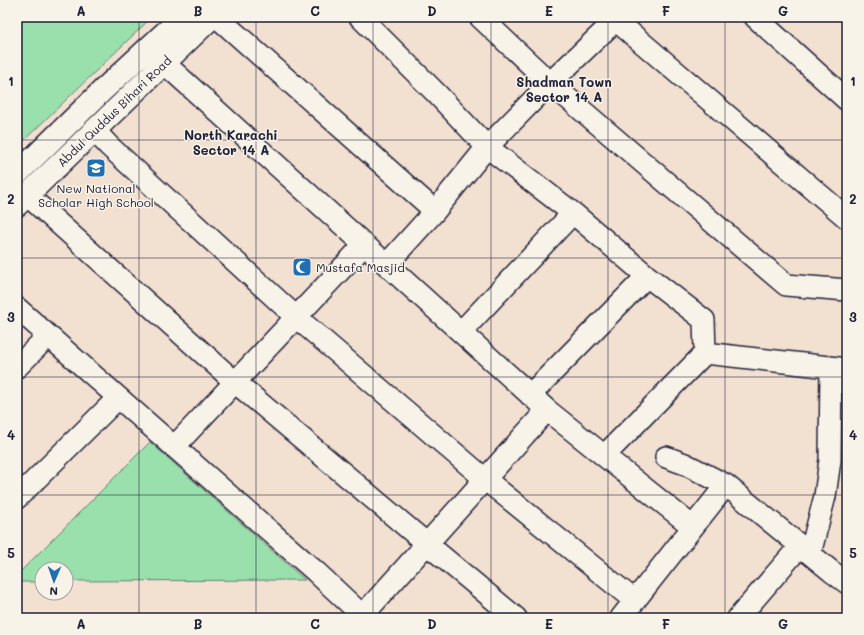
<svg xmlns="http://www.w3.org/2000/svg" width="864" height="635" font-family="Mali,sans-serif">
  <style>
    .green { fill: #99e0ad; stroke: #5e8174 }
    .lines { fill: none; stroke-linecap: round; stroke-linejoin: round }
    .minor-casing { stroke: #22223b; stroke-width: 24 }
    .major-casing { stroke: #22223b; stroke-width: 25 }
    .minor { stroke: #f7f3e8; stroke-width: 21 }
    .major { stroke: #f7f3e8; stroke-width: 22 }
    .grid { fill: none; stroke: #22223b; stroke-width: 1; stroke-opacity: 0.55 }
    .labels { text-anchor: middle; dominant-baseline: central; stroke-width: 3; stroke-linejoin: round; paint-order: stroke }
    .street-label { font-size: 12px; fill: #22223b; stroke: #f7f3e8 }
    .poi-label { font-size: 12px; fill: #22223b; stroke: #f7f3e8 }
    .neighbourhood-label { font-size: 13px; font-weight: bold; fill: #22223b; stroke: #f7f3e8 }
    .neatline { fill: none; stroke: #22223b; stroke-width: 1.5 }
    .grid-label { font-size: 13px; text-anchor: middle; font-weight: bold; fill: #22223b }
  </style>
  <rect width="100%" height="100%" fill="#f2e0d1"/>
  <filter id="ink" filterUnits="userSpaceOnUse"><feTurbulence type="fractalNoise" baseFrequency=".025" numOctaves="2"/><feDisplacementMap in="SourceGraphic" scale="8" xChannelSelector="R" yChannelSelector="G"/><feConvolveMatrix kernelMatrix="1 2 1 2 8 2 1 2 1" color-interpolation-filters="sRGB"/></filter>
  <g filter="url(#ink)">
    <path class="green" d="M17 17H152L17 147Z
      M150 442 305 580 66 581V569H42V582H17V575Z"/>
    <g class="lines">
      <g class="minor-casing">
        <path id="minor" d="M217 17 435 211
          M360 17 437 94 487 147 573 213 647 276 704 320 705 353 847 369
          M480 17 550 83 786 285 847 290
          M612 17 847 218
          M755 17 847 100
          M164 63 547 410 693 527
          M94 130 109 146 296 317 486 480 635 601
          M27 195 235 382 427 544 516 618
          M387 264 435 211 487 147 550 83 619 17
          M17 308 316 572 365 618
          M461 332 573 213
          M17 367 48 336
          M530 395 647 276
          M174 447 364 245
          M604 456 705 353
          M666 457 685 464 726 485 831 571 847 583
          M17 498 118 398
          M810 554 825 496 830 460 831 367
          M363 615 547 410
          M621 618 726 485
          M738 618 800 546"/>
      </g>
      <g class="major-casing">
        <path id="major" d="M17 174 103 90 182 17
          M17 205 212 17"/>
      </g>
      <use href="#minor" class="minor"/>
      <use href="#major" class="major"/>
    </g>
  </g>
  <path class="grid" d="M139 17V618M256 17V618M373 17V618M491 17V618M608 17V618M725 17V618M17 140H847M17 258H847M17 377H847M17 495H847"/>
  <defs>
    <g id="school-square" transform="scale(1)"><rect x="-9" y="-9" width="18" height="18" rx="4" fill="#1f6fb2" stroke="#f7f3e8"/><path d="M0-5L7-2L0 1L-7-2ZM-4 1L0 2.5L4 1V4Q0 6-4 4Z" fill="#fff"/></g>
    <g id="mosque-square" transform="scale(1)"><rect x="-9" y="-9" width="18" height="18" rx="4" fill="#1f6fb2" stroke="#f7f3e8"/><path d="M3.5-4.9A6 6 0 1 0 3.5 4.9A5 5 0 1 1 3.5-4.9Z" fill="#fff"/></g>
  </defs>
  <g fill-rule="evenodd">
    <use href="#school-square" x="96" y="168"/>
    <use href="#mosque-square" x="302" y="267"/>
  </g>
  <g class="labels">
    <g class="street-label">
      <text transform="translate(114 111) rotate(-44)">Abdul Quddus Bihari Road</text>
    </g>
    <g class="poi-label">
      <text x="96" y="188">New National<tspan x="96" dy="14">Scholar High School</tspan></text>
      <text x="316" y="267" text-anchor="start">Mustafa Masjid</text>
    </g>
    <g class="neighbourhood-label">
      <text x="564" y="81">Shadman Town<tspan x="564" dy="15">Sector 14 A</tspan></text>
      <text x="231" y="134">North Karachi<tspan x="231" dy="15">Sector 14 A</tspan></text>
    </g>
  </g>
  <rect width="864" height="635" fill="none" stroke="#f7f3e8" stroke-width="44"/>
  <g transform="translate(54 581) rotate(182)"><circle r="19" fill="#f7f3e8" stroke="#a29fa3"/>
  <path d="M0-3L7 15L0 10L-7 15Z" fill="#1f6fb2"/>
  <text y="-6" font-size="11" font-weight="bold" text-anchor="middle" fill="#22223b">N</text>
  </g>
  <rect x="22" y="22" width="820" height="591" class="neatline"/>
  <g class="grid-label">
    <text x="81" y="16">A</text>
    <text x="198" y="16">B</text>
    <text x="315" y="16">C</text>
    <text x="432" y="16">D</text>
    <text x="549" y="16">E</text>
    <text x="666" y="16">F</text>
    <text x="783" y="16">G</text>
    <text x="11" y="86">1</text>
    <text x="853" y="86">1</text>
    <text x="11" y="204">2</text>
    <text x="853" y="204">2</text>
    <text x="11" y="322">3</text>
    <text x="853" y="322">3</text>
    <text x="11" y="440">4</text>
    <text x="853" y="440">4</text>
    <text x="11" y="558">5</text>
    <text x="853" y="558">5</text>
    <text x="81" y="629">A</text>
    <text x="198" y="629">B</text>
    <text x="315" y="629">C</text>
    <text x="432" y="629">D</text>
    <text x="549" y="629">E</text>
    <text x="666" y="629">F</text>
    <text x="783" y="629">G</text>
  </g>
</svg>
